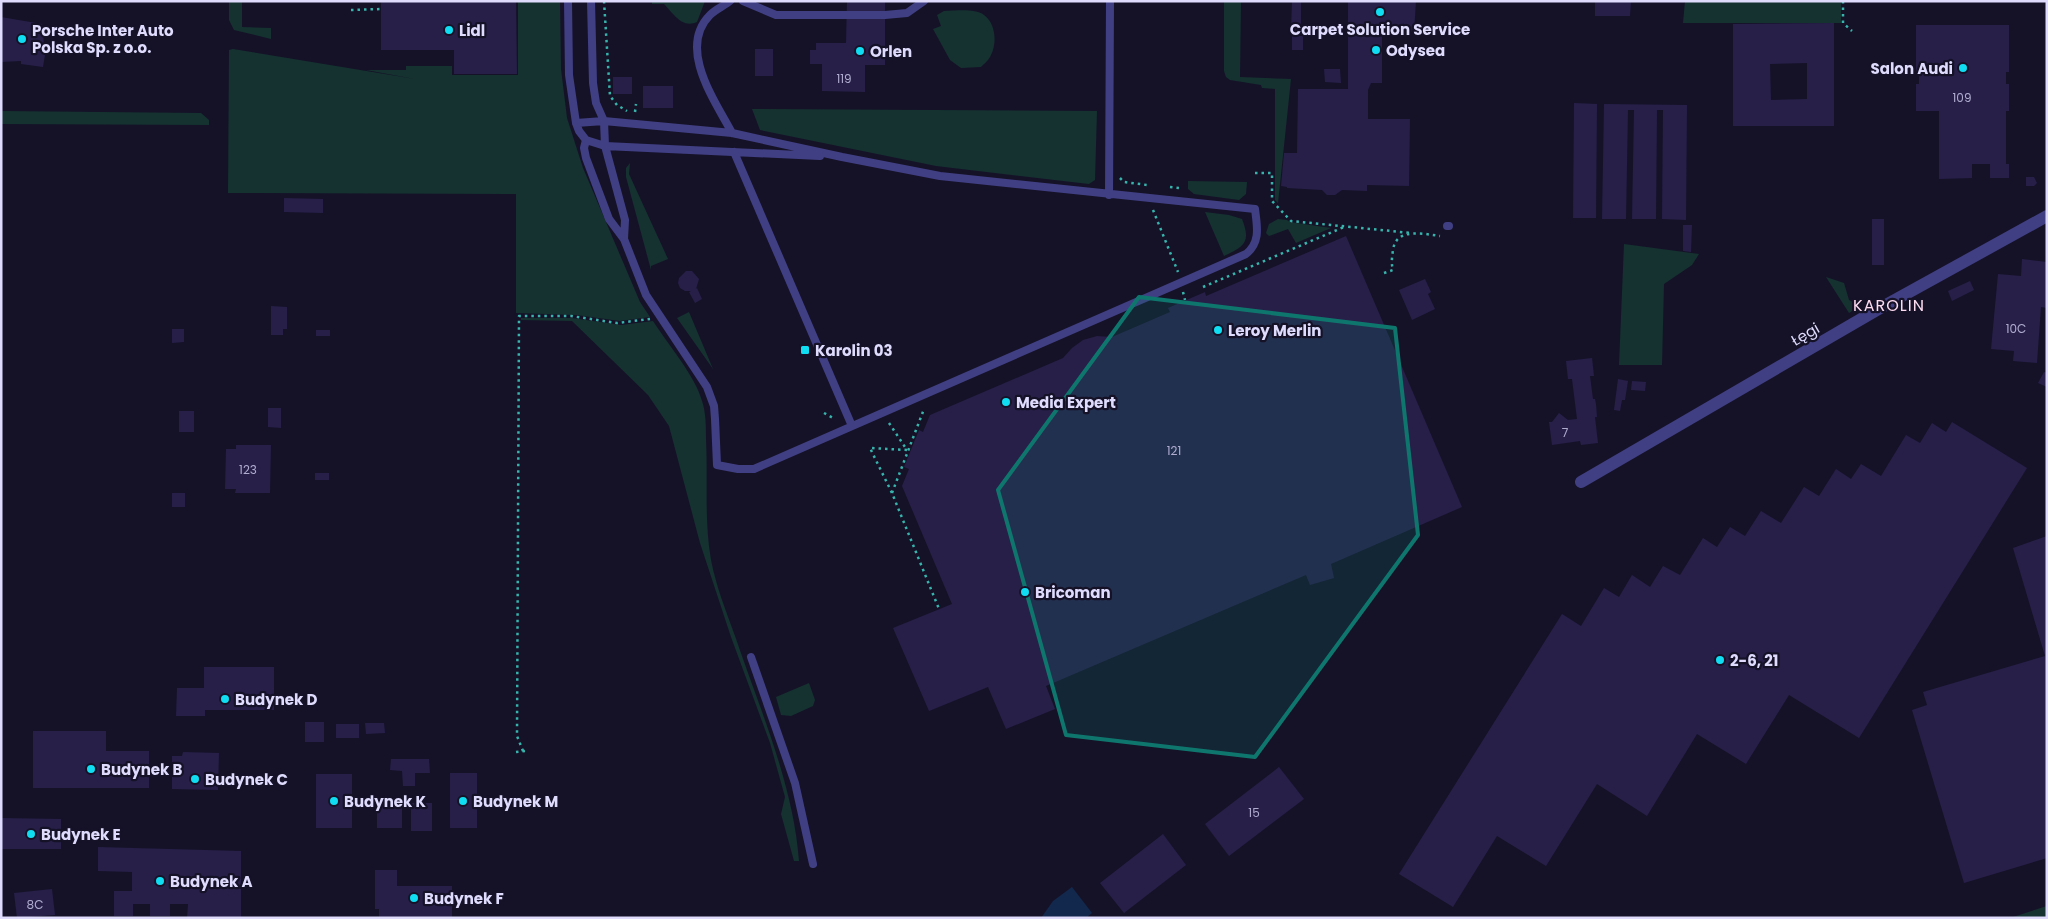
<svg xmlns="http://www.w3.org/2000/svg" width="2048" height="919" font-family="Poppins,sans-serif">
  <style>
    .green { fill: #153230 }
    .water { fill: #12284c }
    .building { fill: #271f48; fill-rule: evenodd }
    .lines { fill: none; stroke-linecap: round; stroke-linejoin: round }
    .path { stroke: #37b4ac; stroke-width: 2.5; stroke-dasharray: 2.5 4; stroke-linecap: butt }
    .lane { stroke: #413f84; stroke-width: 8 }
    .street { stroke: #413f84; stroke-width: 12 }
    .marked { fill: #0f766e; fill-opacity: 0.2; stroke: #0f766e; stroke-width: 4; stroke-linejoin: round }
    .poi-dot { fill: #11ddf2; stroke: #151228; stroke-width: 2 }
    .labels { text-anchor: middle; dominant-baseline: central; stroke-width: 4.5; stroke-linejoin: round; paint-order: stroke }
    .number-label { font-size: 12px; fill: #b0acd0 }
    .poi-label { font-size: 15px; font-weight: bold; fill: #dedbfd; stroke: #151228; text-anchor: start }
    .street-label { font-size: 15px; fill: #dedbfd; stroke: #151228 }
    .neighbourhood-label { font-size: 16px; letter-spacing: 1px; fill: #fddcf1; stroke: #151228 }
  </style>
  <rect width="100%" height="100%" fill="#151228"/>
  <path class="green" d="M229 1H242V27L271 28V39L234 30 229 20Z
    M518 1H560L561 69 567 118 583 168 640 302 650 317 620 321 576 315 516 313V194L228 193 229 50 233 49 415 79 366 70H406V66H452V75H518Z
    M652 1H705L697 22C682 29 673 13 664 4H652Z
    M1224 1H1241L1240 77 1291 79 1278 203 1275 200V89L1262 88 1261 85 1230 80 1226 77 1224 71Z
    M1685 1H1841V23H1683Z
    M944 11C956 11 974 8 984 15 996 24 997 43 991 55 989 60 984 64 981 67L961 68 950 60 933 29 941 26 937 15Z
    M752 109 1097 111 1095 180 1089 184 936 166 760 130Z
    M1 111 201 113 209 120V125L1 124Z
    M630 163 629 174 668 259 651 266V270L626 177V168Z
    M1188 181 1247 182 1246 194 1239 200 1194 194 1188 189Z
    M1205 212 1229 215 1242 219C1251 242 1245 246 1224 256Z
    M1278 219 1287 220 1290 222 1331 228 1296 243 1288 229 1269 236 1266 233 1269 224Z
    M1624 244 1699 254 1692 265 1664 284 1662 365H1619Z
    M1826 277 1844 283 1849 300 1860 306 1849 313Z
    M689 312 713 369 677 318Z
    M521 318H572L621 325 653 321C667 343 696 377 702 401 706 413 706 427 706 439 708 479 704 520 711 560 716 586 726 611 735 636 760 710 793 783 799 861H794L781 814 785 797 770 743 731 637 700 543 669 426 648 395 572 321 521 320Z
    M809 683 815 700 813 706 791 716 781 715 776 697Z
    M2047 906V918H2010Z"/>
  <path class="water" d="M1072 887 1092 913 1086 918H1041L1053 901Z"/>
  <path class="building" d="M381 1H516L517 74H454V50H381Z
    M847 1H885V65H865V92L822 91V64H810V50H816V43H846Z
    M1292 1H1301V30H1291Z
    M1348 1H1416L1414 32 1382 31V83H1371L1368 90V119H1410L1409 186 1367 185V191L1342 190 1335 195H1327L1322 190 1287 188V187L1281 186 1284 153H1297L1298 89H1348Z
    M1595 1H1631L1630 16H1595Z
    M1 17 42 24 45 55 43 67 21 64V61L1 62Z
    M1834 23V126H1733V24ZM1807 63V99L1771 100 1770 64Z
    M1916 25H2009V72H2006V84H2009V111H2006V164H2009V178H1990V164H1972V178L1939 179V111H1916V84H1919V72H1916Z
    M1292 36H1303V50H1292Z
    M755 49H773V76H755Z
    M1324 69H1340L1341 83 1325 82Z
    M613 77H632V94H613Z
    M643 86H673V108H643Z
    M1574 103 1597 104 1596 218H1573Z
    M1604 104 1687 105 1686 220 1662 219 1663 110H1657L1656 219H1632L1634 110H1628L1626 219H1602Z
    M2026 177H2034L2037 183 2034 186H2026Z
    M284 198 323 199V213L284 212Z
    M1872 219H1884V265H1872Z
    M1683 225H1692L1691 252 1683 251Z
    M1346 236 1462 507 1331 564 1334 578 1310 585 1306 575 1046 686 1055 709 1006 729 988 687 929 711 893 628 952 604 902 486 909 469 904 467 919 430 923 432 930 415 1063 358 1072 348 1083 340 1097 336 1112 337 1170 312 1168 308 1205 292 1206 296Z
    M2022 259 2047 262V308L2041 307 2037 363 2013 361 2014 351 1991 349 1998 274 2021 276Z
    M686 271H692L699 279 696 289 697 288 702 299 695 303 689 292 691 291H685L680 288 678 283 679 278Z
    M1425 279 1431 292 1428 294 1435 309 1412 320 1399 290Z
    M1970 281 1974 290 1952 301 1948 291Z
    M271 306 287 307V329H283V335H271Z
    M172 329H184V342L172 343Z
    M316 330H330V336H316Z
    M1592 358 1594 376H1590L1593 399H1595L1596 404 1597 417H1595L1598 443 1581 445 1580 441 1552 445 1549 422H1552L1559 413 1568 420 1577 419 1572 379H1568L1566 361Z
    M2044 372 2047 373V387L2038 383Z
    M1618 379 1628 381 1625 400H1622L1620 411 1614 410Z
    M1632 381 1646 382 1645 391 1631 390Z
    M268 408H281V428L268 427Z
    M179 411H194V432H179Z
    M1952 422 2027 468 1859 738 1789 695 1746 764 1697 734 1647 816 1597 784 1546 866 1497 836 1453 907 1399 874 1562 614 1581 626 1604 588 1619 597 1632 575 1650 587 1663 566 1680 575 1703 538 1717 547 1730 527 1745 536 1761 511 1781 523 1804 487 1819 496 1836 469 1851 479 1861 464 1881 476 1906 435 1920 443 1932 423 1946 432Z
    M236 445H271L270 493H235L236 489H225L226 449H236Z
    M315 473H329V480H315Z
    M172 493H185V507H172Z
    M2047 536V858L1964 883 1912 710 1927 705 1923 692 2045 656 2013 548Z
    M204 667H274V710H205V716H176L177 688H204Z
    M305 722H324V742H305Z
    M365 723H384L385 733 366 734Z
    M336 724H359V738H336Z
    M33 731H106V751H149V788H33Z
    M183 752 219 753 218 790 172 789V756H182Z
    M391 759H429L430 773H415V786H403L402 771 390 770Z
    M1279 767 1304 799 1229 856 1205 824Z
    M450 773H477V828H450Z
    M316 774H352V828H316Z
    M377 801H402V828H377Z
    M411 803H432V831H411Z
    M1 818 61 819V849H1Z
    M1163 834 1186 865 1124 913 1100 883Z
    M98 847 241 851V918H187L188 904H170V916H150V904H133V916H114V891H132V872L98 871Z
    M375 870H397V886H452V918H379V909H375Z
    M52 889 55 915 17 918 14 893Z"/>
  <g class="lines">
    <path class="path" d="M604 1 610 96 617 105 627 111
      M1843 1V23L1852 31
      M351 10 381 9
      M635 112 636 104
      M1255 173H1272V201L1291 221 1411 233
      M1120 178 1124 182 1147 185
      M1170 187 1179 188
      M1153 210 1178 272
      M1384 273 1393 270C1391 263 1392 257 1393 250 1396 227 1424 234 1440 236
      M1203 287 1344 227
      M1183 292 1185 300
      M824 413 833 418
      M889 423 907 450
      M907 450 870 448 892 493 939 609
      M892 493 924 409
      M523 751 517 736 519 316H571L617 323 650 319
      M516 752 525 751"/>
    <path class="lane" d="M568 1 569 75 576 123 579 131 586 140 605 146 820 156
      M591 1 593 83 596 103 604 121 605 146 625 220 624 239
      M730 1C724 6 716 9 710 15 677 48 715 101 732 133
      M743 1 776 15H885L907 13 924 1
      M576 123 604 121 732 133 842 157 940 176 1255 209C1257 226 1261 242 1246 254L754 469H738L717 465 715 419 714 406 707 387 646 295 624 239 609 219 586 158 584 148 586 140
      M734 152 852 426
      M1109 195 1110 1
      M1447 226H1449
      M751 657 795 783 813 864"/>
    <path class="street" d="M1581 482 1875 311 2047 216"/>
  </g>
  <path class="marked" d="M1139 297 1395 328 1418 535 1255 757 1066 735 998 490Z"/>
  <g class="poi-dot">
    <circle cx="1380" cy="12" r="5"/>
    <circle cx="449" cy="30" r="5"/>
    <circle cx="22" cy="39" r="5"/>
    <circle cx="1376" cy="50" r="5"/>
    <circle cx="860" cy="51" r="5"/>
    <circle cx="1963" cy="68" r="5"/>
    <circle cx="1218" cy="330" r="5"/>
    <rect x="800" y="345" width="10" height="10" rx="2.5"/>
    <circle cx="1006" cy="402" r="5"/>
    <circle cx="1025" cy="592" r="5"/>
    <circle cx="1720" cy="660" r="5"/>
    <circle cx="225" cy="699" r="5"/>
    <circle cx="91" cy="769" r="5"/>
    <circle cx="195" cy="779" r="5"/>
    <circle cx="334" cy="801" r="5"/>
    <circle cx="463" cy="801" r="5"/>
    <circle cx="31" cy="834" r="5"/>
    <circle cx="160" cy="881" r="5"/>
    <circle cx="414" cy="898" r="5"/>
  </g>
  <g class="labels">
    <g class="number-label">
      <text x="844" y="78">119</text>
      <text x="1962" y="97">109</text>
      <text x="2016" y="328">10C</text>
      <text x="1565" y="432">7</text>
      <text x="1174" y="450">121</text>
      <text x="248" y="469">123</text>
      <text x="1254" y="812">15</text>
      <text x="35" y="904">8C</text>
    </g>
    <g class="poi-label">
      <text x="1380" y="29" text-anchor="middle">Carpet Solution Service</text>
      <text x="32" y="30">Porsche Inter Auto<tspan x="32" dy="17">Polska Sp. z o.o.</tspan></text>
      <text x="459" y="30">Lidl</text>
      <text x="1386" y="50">Odysea</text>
      <text x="870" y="51">Orlen</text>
      <text x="1953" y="68" text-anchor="end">Salon Audi</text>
      <text x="1228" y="330">Leroy Merlin</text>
      <text x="815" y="350">Karolin 03</text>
      <text x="1016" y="402">Media Expert</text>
      <text x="1035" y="592">Bricoman</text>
      <text x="1730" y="660">2-6, 21</text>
      <text x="235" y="699">Budynek D</text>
      <text x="101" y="769">Budynek B</text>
      <text x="205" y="779">Budynek C</text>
      <text x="344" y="801">Budynek K</text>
      <text x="473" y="801">Budynek M</text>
      <text x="41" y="834">Budynek E</text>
      <text x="170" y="881">Budynek A</text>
      <text x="424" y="898">Budynek F</text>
    </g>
    <g class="street-label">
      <text transform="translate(1805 334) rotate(-30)">Łęgi</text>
    </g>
    <g class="neighbourhood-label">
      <text x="1889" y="305">KAROLIN</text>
    </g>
  </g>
  <rect width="2048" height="919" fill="none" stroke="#dedbfd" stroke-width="5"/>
</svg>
